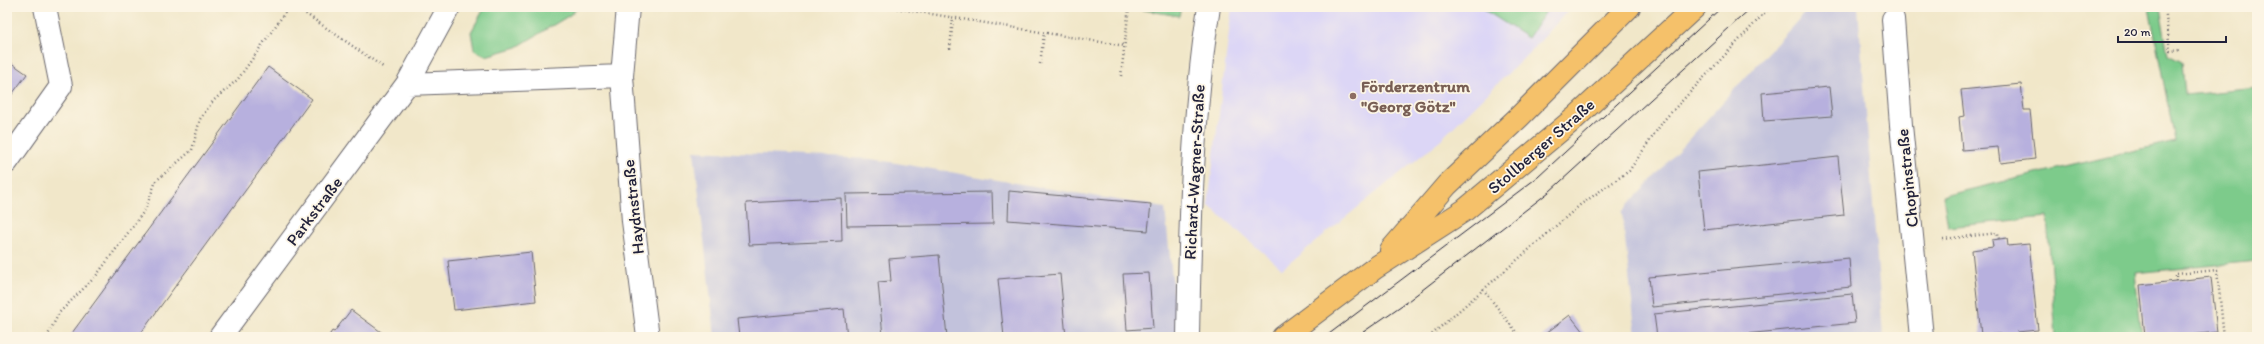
<svg xmlns="http://www.w3.org/2000/svg" width="2264" height="344" font-family="Itim,sans-serif">
  <style>
    .built { fill: #dcd6f6 }
    .industrial { fill: #c2c2dc }
    .green { fill: #7dcb8b; stroke: #507663 }
    .building { fill: #b7b0de }
    .lines { fill: none; stroke-linecap: round; stroke-linejoin: round }
    .minor-casing { stroke: #6a676d; stroke-width: 24 }
    .major-casing { stroke: #6a676d; stroke-width: 24 }
    .path { stroke: #6a676d; stroke-width: 2.5; stroke-dasharray: 1 3; stroke-linecap: butt }
    .minor { stroke: #fff; stroke-width: 22 }
    .major { stroke: #f5c16b; stroke-width: 22 }
    .tram { stroke: #22223b; stroke-width: 1 }
    .education-dot { fill: #8d6e63; stroke: #fcf5e5; stroke-width: 1.5 }
    .labels { text-anchor: middle; dominant-baseline: central; stroke-width: 3.5; stroke-linejoin: round; paint-order: stroke }
    .education-label { font-size: 17px; font-weight: bold; fill: #785e54; stroke: #fcf5e5; text-anchor: start }
    .street-label { font-size: 17px; fill: #22223b; stroke: #fcf5e5 }
  </style>
  <rect width="100%" height="100%" fill="#fcf5e5"/>
  <filter id="ink" filterUnits="userSpaceOnUse"><feTurbulence type="fractalNoise" baseFrequency=".025" numOctaves="2"/><feDisplacementMap in="SourceGraphic" scale="8" xChannelSelector="R" yChannelSelector="G"/><feConvolveMatrix kernelMatrix="1 2 1 2 8 2 1 2 1" color-interpolation-filters="sRGB"/></filter>
  <filter id="wash" filterUnits="userSpaceOnUse"><feTurbulence type="fractalNoise" baseFrequency=".012" numOctaves="4" result="noise"/><feDisplacementMap in="SourceGraphic" scale="16" xChannelSelector="R" yChannelSelector="G"/><feGaussianBlur stdDeviation="0.9" result="paint"/><feColorMatrix in="noise" values="0 0 0 0 0 0 0 0 0 0 0 0 0 0 0 0 0 1.4 0 .05"/><feComposite in="paint" operator="in"/></filter>
  <g filter="url(#wash)">
    <rect width="100%" height="100%" fill="#f1e7c9"/>
    <path class="built" d="M1232 7H1571L1534 48 1437 143 1282 269 1208 205Z"/>
    <path class="industrial" d="M1810 7H1858L1883 337H1636L1622 212Z
      M694 151 872 159 1165 208 1178 337H715Z"/>
    <path class="green" d="M485 7H579L570 15 517 47 486 56 474 50 471 32Z
      M1126 7H1181L1179 16Z
      M1480 7H1549L1528 38Z
      M2149 7H2160L2168 55 2182 62 2185 95 2257 88V261L2135 273 2142 337H2056L2047 217 1948 227 1943 196 2175 141Z"/>
    <g id="blocks">
      <path class="building" d="M7 60 27 74 7 101Z
        M268 67 312 99 256 176 138 337H69Z
        M2021 84 2024 110H2030L2035 159 2000 163 1998 147 1962 150 1959 117 1964 116 1961 90Z
        M1829 87 1832 116 1764 121 1762 93Z
        M1838 157 1844 215 1704 230 1698 172Z
        M1009 191 1151 204 1148 231 1008 220Z
        M992 192 993 224 847 226 846 194Z
        M841 198 842 241 749 245 746 203Z
        M2007 238 2008 246 2029 244 2038 330 2017 332 2018 337H2001V334L1981 335 1972 250 1993 247 1992 240Z
        M531 252 536 301 454 310 448 261Z
        M939 255 947 337H883L878 282 891 281 889 259Z
        M1849 258 1851 287 1652 307 1649 277Z
        M1149 273 1153 328 1127 330 1123 274Z
        M1060 274 1066 337H1004L998 279Z
        M2211 277 2217 332 2173 337H2145L2140 285Z
        M1852 294 1855 323 1715 337H1657L1654 314Z
        M844 309 847 337H739L737 319Z
        M351 310 388 337H328L332 331 334 332Z
        M1570 315 1587 337H1541Z"/>
    </g>
  </g>
  <g filter="url(#ink)">
    <use href="#blocks" fill-opacity="0" stroke="#6a676d" stroke-width="1"/>
    <g class="lines">
      <g class="minor-casing">
        <path id="minor" d="M628 7 622 76 633 221 648 337
          M1893 19 1901 125 1922 337
          M407 84 622 76
          M7 162 61 86 45 7
          M220 337 407 84 449 7
          M1188 337C1190 227 1192 116 1209 7"/>
      </g>
      <g class="major-casing">
        <path id="major" d="M1391 250 1447 185 1519 117 1629 7
          M1283 337 1375 268 1465 210 1575 118 1695 7"/>
      </g>
      <path class="path" d="M296 7 383 67
        M889 7 1125 46
        M2165 7 2170 51 2180 50
        M950 49 953 18
        M1040 64 1044 33
        M1121 76 1129 7
        M1943 239 1998 233 1999 239
        M2176 281V274L2217 270 2224 337
        M1483 289 1520 337
        M47 337 59 313 96 276 145 210 156 181 192 150 200 119 213 101 238 79 289 7
        M1429 337 1580 205 1629 171 1664 120 1770 7"/>
      <use href="#minor" class="minor"/>
      <use href="#major" class="major"/>
      <path class="tram" d="M1325 337 1538 177 1722 7
        M1356 337 1408 301 1549 192 1752 7"/>
    </g>
  </g>
  <circle class="education-dot" cx="1353" cy="96" r="4"/>
  <g class="labels">
    <g class="education-label">
      <text x="1361" y="86">Förderzentrum<tspan x="1361" dy="20">"Georg Götz"</tspan></text>
    </g>
    <g class="street-label">
      <text transform="translate(1541 146) rotate(-41)">Stollberger Straße</text>
      <text transform="translate(1194 172) rotate(-87)">Richard-Wagner-Straße</text>
      <text transform="translate(1907 178) rotate(-96)">Chopinstraße</text>
      <text transform="translate(633 207) rotate(-96)">Haydnstraße</text>
      <text transform="translate(314 211) rotate(-53)">Parkstraße</text>
    </g>
  </g>
  <rect width="2264" height="344" fill="none" stroke="#fcf5e5" stroke-width="24"/>
  <path d="M2118 36v6h108v-6" fill="none" stroke="#22223b" stroke-width="2"/>
  <text x="2124" y="36" font-size="12" fill="#22223b" stroke="#fcf5e5" stroke-width="3" paint-order="stroke">20 m</text>
</svg>
